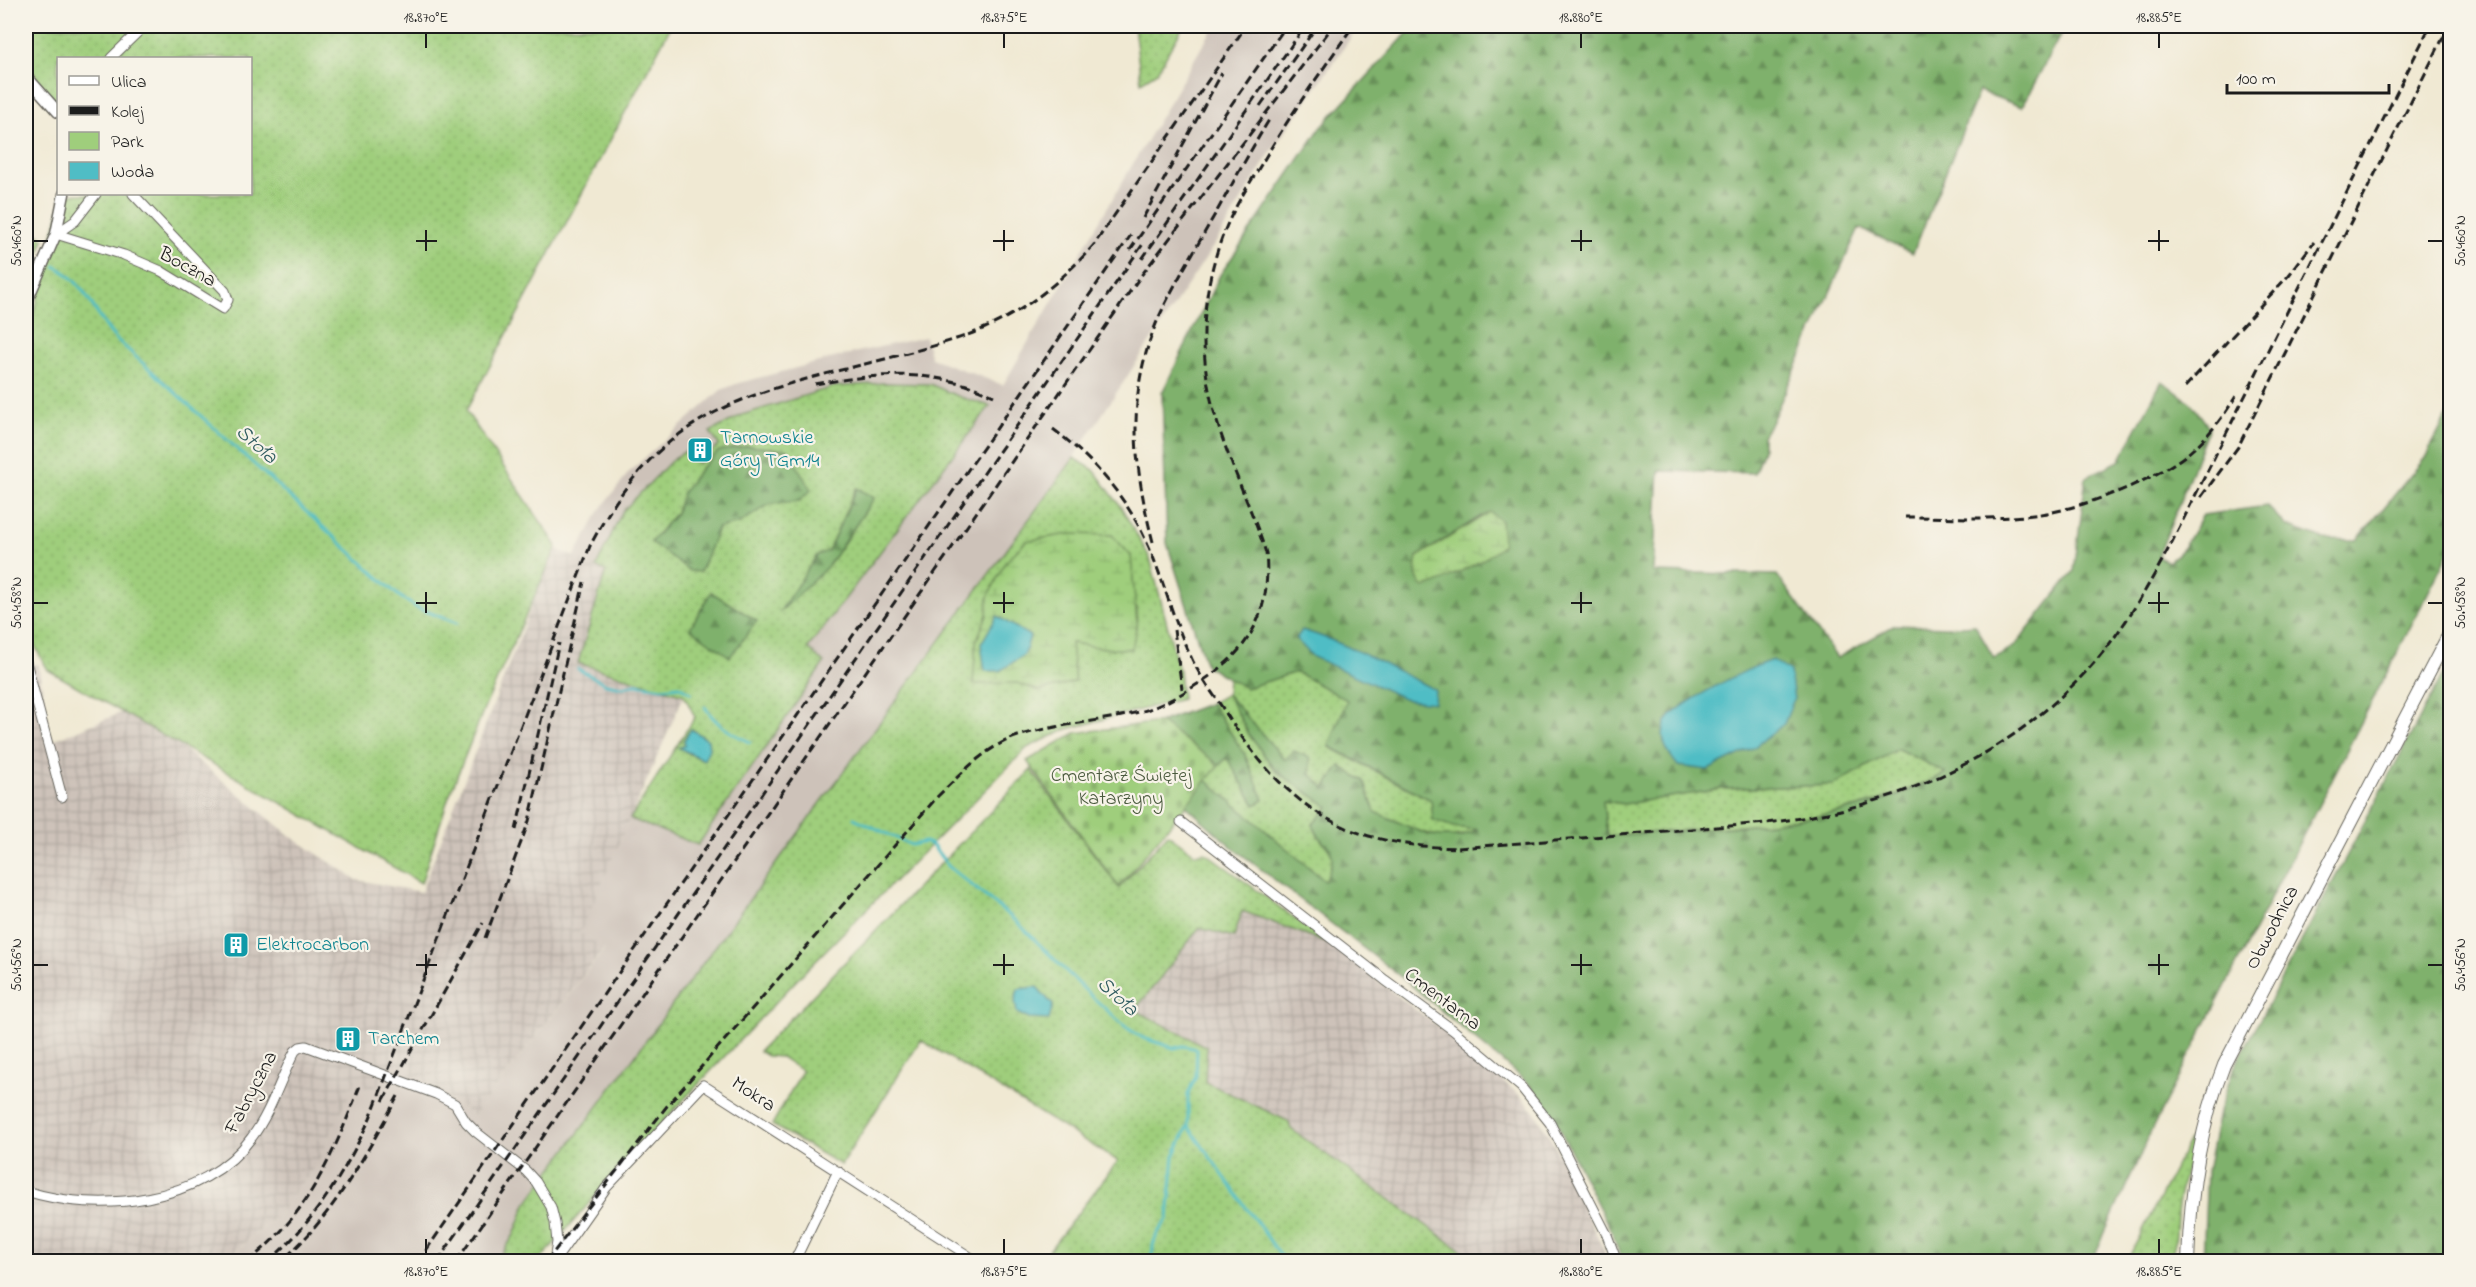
<svg xmlns="http://www.w3.org/2000/svg" width="2476" height="1287" font-family="'Indie Flower',sans-serif">
  <style>
    .industrial { fill: url(#industrial-grid) }
    .railway { fill: #cdc2b9 }
    .green { fill: url(#green-dots); stroke: #5e754c; stroke-width: 1.5; fill-rule: evenodd }
    .forest { fill: url(#forest-firs); stroke: #4e6644; stroke-width: 1.5; fill-rule: evenodd }
    .wetland { fill: url(#wetland-marsh); stroke: #5e754c; stroke-width: 1.5 }
    .cemetery { fill: url(#cemetery-stones); stroke: #5e754c; stroke-width: 1.5 }
    .water { fill: #4fbdc5; stroke: #366c70; stroke-width: 1.5 }
    .lines { fill: none; stroke-linecap: round; stroke-linejoin: round }
    .stream { stroke: #4fbdc5; stroke-width: 3 }
    .minor-casing { stroke: #66645c; stroke-width: 11 }
    .tertiary-casing { stroke: #66645c; stroke-width: 13 }
    .secondary-casing { stroke: #66645c; stroke-width: 14 }
    .minor { stroke: #fff; stroke-width: 9 }
    .tertiary { stroke: #fff; stroke-width: 10 }
    .secondary { stroke: #fff; stroke-width: 12 }
    .rail { stroke: #1c1c1c; stroke-width: 3; stroke-dasharray: 9 4.5; stroke-linecap: butt }
    .ticks { fill: none; stroke: #1c1c1c; stroke-width: 2 }
    .labels { text-anchor: middle; dominant-baseline: central; stroke-width: 4.5; stroke-linejoin: round; paint-order: stroke }
    .street-label { font-size: 20px; fill: #1c1c1c; stroke: #f7f3e8 }
    .culture-label { font-size: 20px; fill: #0d838f; stroke: #f7f3e8; text-anchor: start }
    .park-label { font-size: 20px; fill: #4a5a3e; stroke: #f7f3e8 }
    .water-label { font-size: 21px; font-style: italic; fill: #305c60; stroke: #f7f3e8 }
    .neatline { fill: none; stroke: #1c1c1c; stroke-width: 2 }
    .ticks-label { font-size: 15px; text-anchor: middle; fill: #1c1c1c }
  </style>
  <defs>
    <pattern id="industrial-grid" width="8" height="8" patternUnits="userSpaceOnUse" patternTransform="scale(1.5)"><rect width="8" height="8" fill="#cdc2b9"/><path d="M0 4h8M4 0v8" fill="none" stroke="#afa69e"/></pattern>
    <pattern id="green-dots" width="8" height="8" patternUnits="userSpaceOnUse" patternTransform="scale(1.5)"><rect width="8" height="8" fill="#9fce7c"/><path d="M2 2h.1M6 6h.1" fill="none" stroke="#88b06b" stroke-width="1.8" stroke-linecap="round"/></pattern>
    <pattern id="forest-firs" width="22" height="20" patternUnits="userSpaceOnUse" patternTransform="scale(1.5)"><rect width="22" height="20" fill="#7fb16c"/><path d="M5 1l3.5 6h-7zM16 11l3.5 6h-7z" fill="#678f58"/></pattern>
    <pattern id="wetland-marsh" width="20" height="14" patternUnits="userSpaceOnUse" patternTransform="scale(1.5)"><rect width="20" height="14" fill="#9fce7c"/><path d="M1 5h8M5 5V1M11 12h8M15 12V8" fill="none" stroke="#88b06b"/></pattern>
    <pattern id="cemetery-stones" width="16" height="16" patternUnits="userSpaceOnUse" patternTransform="scale(1.5)"><rect width="16" height="16" fill="#9fce7c"/><path d="M2 7V4a2 2 0 0 1 4 0v3zM10 15v-3a2 2 0 0 1 4 0v3z" fill="#88b06b"/></pattern>
  </defs>
  <rect width="100%" height="100%" fill="#f7f3e8"/>
  <filter id="ink" filterUnits="userSpaceOnUse"><feTurbulence type="fractalNoise" baseFrequency=".0167" numOctaves="2"/><feDisplacementMap in="SourceGraphic" scale="12" xChannelSelector="R" yChannelSelector="G"/><feConvolveMatrix kernelMatrix="1 2 1 2 8 2 1 2 1" color-interpolation-filters="sRGB"/></filter>
  <filter id="wash" filterUnits="userSpaceOnUse"><feTurbulence type="fractalNoise" baseFrequency=".008" numOctaves="4" result="noise"/><feDisplacementMap in="SourceGraphic" scale="24" xChannelSelector="R" yChannelSelector="G"/><feGaussianBlur stdDeviation="1.35" result="paint"/><feColorMatrix in="noise" values="0 0 0 0 0 0 0 0 0 0 0 0 0 0 0 0 0 1.4 0 .05"/><feComposite in="paint" operator="in"/></filter>
  <g filter="url(#wash)">
    <rect width="100%" height="100%" fill="#f0e9d3"/>
    <path class="industrial" d="M554 548 606 571 578 663 684 695 581 932 605 948 474 1116 430 1087 376 1092 355 1083 318 1163 279 1214 224 1261 26 1262V668L38 664 51 741 133 708 293 838 357 880 421 892Z
      M1242 911 1328 943 1448 1034 1519 1095 1534 1111 1555 1146 1609 1261H1476L1290 1129 1288 1121 1205 1082 1207 1047 1135 1010 1199 928Z"/>
    <path class="railway" d="M1214 26H1359L1270 153 1218 239 1074 457 526 1204 514 1235 497 1261 224 1262 279 1214 318 1163 355 1082 376 1091 387 1064 404 1071 474 1116 605 949 580 933 630 819 677 837 750 734 781 682 989 406 960 397 776 404 742 415 710 432 720 445 698 464 686 451 674 458 622 512 596 567 574 557 600 510 630 471 721 390 739 383 853 353 925 337 931 358 1003 385Z"/>
    <path class="green" d="M26 26H671L466 411 557 546 483 711 448 799 421 883 48 670 26 630V345L63 194H250V58H58V109L26 74Z
      M1134 26H1183L1157 72 1141 82Z
      M26 225 34 230 44 240 26 283Z
      M883 383 930 384 960 397 990 406 808 648 824 663 698 845 630 819 695 717 684 695 578 663 606 571 596 567 622 512 674 458 686 451 698 464 719 445 710 432 742 415 833 387ZM748 446 788 450 794 463 799 501 770 504 739 523 718 528 700 572 651 542 676 513 683 492 702 467 719 451ZM856 488 874 498 828 566V551ZM691 729 705 738 704 760 687 753 680 747 685 745 684 740Z
      M1074 458 1094 470 1121 507 1150 558 1179 671 1182 699 1067 729 1027 748 808 968 624 1163 539 1261 497 1262 514 1235 526 1204Z
      M1296 672 1348 700 1329 747 1431 800 1453 827 1480 830C1437 846 1414 829 1375 812L1364 781 1340 767 1326 789 1311 775 1285 761 1229 697 1250 736 1276 771 1329 807 1313 824C1322 854 1343 842 1325 882L1314 873 1206 780 1227 757 1255 805 1264 800 1244 753 1211 703 1227 694 1228 678 1246 688Z
      M1898 749 1947 773C1904 793 1860 810 1812 817 1745 828 1675 830 1607 836L1603 801 1624 804 1722 789 1833 785Z
      M1031 770 1119 888 1168 834 1195 854 1205 852 1328 943 1242 911 1234 937 1199 928 1135 1010 1207 1047 1205 1082 1288 1121 1291 1129 1476 1261H1041L1118 1161 921 1040 841 1165 772 1125 802 1071 781 1057 767 1056 759 1051Z
      M2189 1140H2193C2189 1161 2181 1183 2178 1205 2175 1224 2179 1245 2168 1261H2127Z"/>
    <path class="forest" d="M1414 26H2065L2022 107 1979 91 1913 253 1859 228 1771 423 1763 436V450L1754 473 1659 471 1653 572 1777 575 1837 658 1895 625 1946 627 1975 625 1994 658 2015 646 2074 571 2086 477 2119 461 2162 381 2191 403 2209 427 2158 557 2169 562 2183 548 2203 515 2267 506 2287 526 2324 539 2357 540 2425 458 2450 410V550L2154 1125 2092 1261H1622L1612 1233 1553 1116 1531 1086 1406 981 1232 847 1185 805 1206 780 1325 881C1343 842 1322 853 1313 824L1329 807 1276 771 1250 736 1227 694 1285 760 1294 751 1310 758 1311 775 1325 788 1340 766 1364 781 1375 812 1428 835 1460 837 1478 830 1453 827 1433 820 1431 800 1329 746 1347 700 1296 672 1246 688 1206 666 1167 543 1162 393 1220 275 1321 127ZM1481 516 1501 521V531L1488 557 1472 563 1455 575 1417 557ZM1898 749 1946 773C1844 829 1721 826 1607 836L1603 801 1624 804 1722 789 1833 785Z
      M748 446 788 450 811 490 799 501 770 504 739 523 718 528 700 572 690 571 651 542 676 513 683 492 702 467 719 451Z
      M857 488 874 498 828 566 779 613 817 555 828 551Z
      M711 592 757 621 730 657 690 628Z
      M2450 661V1261H2203L2207 1171 2220 1108 2233 1070Z
      M1211 703 1244 753 1264 800 1255 805 1227 758 1219 765 1160 722Z"/>
    <path class="wetland" d="M1490 512 1501 521C1501 528 1504 538 1502 545 1499 554 1436 584 1424 588 1415 577 1414 570 1417 557Z
      M1069 534 1112 535 1131 556 1137 623 1132 649H1111L1071 643 1075 682 1039 691 1017 683 973 684 976 642 987 615 988 597 1005 563 1026 541Z"/>
    <path class="cemetery" d="M1160 722 1219 765 1119 887 1027 761 1075 733Z"/>
    <path class="water" d="M997 616 1030 636 1025 654 1000 671H985L981 644Z
      M1302 630C1349 644 1392 668 1435 690L1434 703 1408 700 1313 657 1296 639Z
      M1773 660 1790 672 1794 699 1784 724 1753 748 1708 770 1678 766C1668 753 1659 741 1665 724 1671 706 1753 665 1773 660Z
      M691 729 708 740 709 749 704 760 679 748 685 745 684 740Z
      M1037 987 1053 1005 1049 1020 1029 1019 1017 1013 1015 1001 1018 989Z"/>
    <g class="lines">
      <path class="stream" d="M26 251 37 257
        M55 266C86 283 92 311 114 337L399 596 417 608 457 623
        M578 669 606 684 623 687 636 684 662 688 679 686 691 693
        M705 707C716 725 731 733 750 742
        M854 818 911 845 925 842 932 845 949 867 1016 921 1089 994 1127 1028 1143 1038 1174 1048 1183 1046 1197 1049 1196 1076 1188 1094V1126L1174 1156 1168 1218 1157 1234 1153 1245 1152 1262
        M1188 1126 1285 1262"/>
    </g>
  </g>
  <g filter="url(#ink)">
    <g class="lines">
      <g class="minor-casing">
        <path id="minor" d="M111 58 144 26
          M56 234 124 255 161 271 223 309 228 300 225 291 133 194
          M56 234 75 221 96 194
          M26 662 62 797
          M1181 822 1385 980 1453 1030 1521 1087 1550 1123 1607 1235 1617 1262
          M26 1191C98 1214 204 1204 252 1137 271 1112 280 1079 295 1051L300 1047 306 1046 436 1094 455 1104 466 1122 476 1132 526 1171 536 1182 551 1207 555 1223 557 1242 554 1262
          M556 1259 606 1188 703 1085 978 1262
          M794 1262 838 1171"/>
      </g>
      <g class="tertiary-casing">
        <path id="tertiary" d="M26 76 58 112
          M26 303 56 234 64 194"/>
      </g>
      <g class="secondary-casing">
        <path id="secondary" d="M2188 1262C2190 1194 2199 1128 2224 1065L2450 632"/>
      </g>
      <use href="#minor" class="minor"/>
      <use href="#tertiary" class="tertiary"/>
      <use href="#secondary" class="secondary"/>
      <path class="rail" d="M1260 106 1317 26
        M1143 218 1222 73
        M1130 250 1286 26
        M1142 259 1305 26
        M815 384C879 374 933 367 994 396
        M2185 387 2289 275 2314 242
        M1053 429C1093 459 1126 496 1147 543 1164 580 1173 621 1191 657 1199 675 1211 691 1222 707 1258 765 1303 819 1373 837 1401 845 1429 847 1458 848L1766 823C1895 808 2013 758 2099 657 2128 622 2151 582 2172 542L2430 26
        M2201 497 2238 447 2449 26
        M1905 517C1951 517 2000 521 2047 513 2088 506 2162 478 2193 449 2210 434 2224 416 2236 396
        M1153 542C1133 465 1126 394 1158 319 1173 286 1192 255 1210 223 1230 189 1248 154 1269 120
        M1174 630 1182 689
        M516 830 559 643
        M485 938 529 821 584 582
        M383 1101 483 923
        M286 1257C335 1213 366 1154 398 1096
        M247 1262C309 1215 334 1153 361 1083
        M268 1262C314 1222 345 1173 370 1118L590 546C661 408 746 394 885 359 918 350 953 342 985 328 1027 310 1062 280 1093 246L1246 26
        M418 1262 1131 235
        M437 1262 1143 244
        M456 1262 1140 277 1333 26
        M546 1262 667 1106 938 796C962 773 985 747 1018 736 1057 724 1099 722 1139 712 1159 707 1175 698 1193 687 1246 655 1272 617 1266 553 1249 500 1222 450 1210 395 1198 338 1204 279 1227 225 1237 202 1252 180 1265 158 1292 112 1323 69 1353 26"/>
    </g>
  </g>
  <path class="ticks" d="M426 33V48M1004 33V48M1581 33V48M2159 33V48M426 230V251M1004 230V251M1581 230V251M2159 230V251M33 241H48M416 241H437M993 241H1014M1571 241H1592M2148 241H2169M2428 241H2443M426 592V613M1004 592V613M1581 592V613M2159 592V613M33 603H48M416 603H437M993 603H1014M1571 603H1592M2148 603H2169M2428 603H2443M426 954V975M1004 954V975M1581 954V975M2159 954V975M33 965H48M416 965H437M993 965H1014M1571 965H1592M2148 965H2169M2428 965H2443M426 1239V1254M1004 1239V1254M1581 1239V1254M2159 1239V1254"/>
  <defs>
    <g id="building-square" transform="scale(1.35)"><rect x="-9" y="-9" width="18" height="18" rx="4" fill="#0f9aa8" stroke="#f7f3e8"/><path d="M-4-6H4V6H1V3H-1V6H-4ZM-2.5-4.3h1.7v1.8h-1.7ZM.8-4.3h1.7v1.8H.8ZM-2.5-1h1.7V.8h-1.7ZM.8-1h1.7V.8H.8Z" fill="#fff"/></g>
  </defs>
  <g fill-rule="evenodd">
    <use href="#building-square" x="700" y="450"/>
    <use href="#building-square" x="236" y="945"/>
    <use href="#building-square" x="348" y="1039"/>
  </g>
  <g class="labels">
    <g class="street-label">
      <text transform="translate(187 268) rotate(29)">Boczna</text>
      <text transform="translate(2273 928) rotate(-62)">Obwodnica</text>
      <text transform="translate(1442 1000) rotate(37)">Cmentarna</text>
      <text transform="translate(252 1093) rotate(-62)">Fabryczna</text>
      <text transform="translate(753 1095) rotate(33)">Mokra</text>
    </g>
    <g class="culture-label">
      <text x="720" y="438">Tarnowskie<tspan x="720" dy="23">Góry TGm14</tspan></text>
      <text x="256" y="945">Elektrocarbon</text>
      <text x="368" y="1039">Tarchem</text>
    </g>
    <g class="park-label">
      <text x="1121" y="776">Cmentarz Świętej<tspan x="1121" dy="23">Katarzyny</tspan></text>
    </g>
    <g class="water-label">
      <text transform="translate(256 445) rotate(42)">Stoła</text>
      <text transform="translate(1117 997) rotate(43)">Stoła</text>
    </g>
  </g>
  <rect width="2476" height="1287" fill="none" stroke="#f7f3e8" stroke-width="66"/>
  <rect x="57" y="57" width="195" height="138" fill="#f7f3e8" stroke="#9f9d96" stroke-width="1.5"/>
  <rect x="69" y="76" width="30" height="9" fill="#ffffff" stroke="#9f9d96" stroke-width="1.5"/>
  <text x="111" y="87" font-size="18" fill="#1c1c1c">Ulica</text>
  <rect x="69" y="106" width="30" height="9" fill="#1c1c1c" stroke="#9f9d96" stroke-width="1.5"/>
  <text x="111" y="117" font-size="18" fill="#1c1c1c">Kolej</text>
  <rect x="69" y="132" width="30" height="18" fill="#9fce7c" stroke="#9f9d96" stroke-width="1.5"/>
  <text x="111" y="147" font-size="18" fill="#1c1c1c">Park</text>
  <rect x="69" y="162" width="30" height="18" fill="#4fbdc5" stroke="#9f9d96" stroke-width="1.5"/>
  <text x="111" y="177" font-size="18" fill="#1c1c1c">Woda</text>
  <path d="M2227 84v9h162v-9" fill="none" stroke="#1c1c1c" stroke-width="3"/>
  <text x="2236" y="84" font-size="18" fill="#1c1c1c" stroke="#f7f3e8" stroke-width="4.5" paint-order="stroke">100 m</text>
  <rect x="33" y="33" width="2410" height="1221" class="neatline"/>
  <g class="ticks-label">
    <text x="426" y="22">18.870°E</text>
    <text x="1004" y="22">18.875°E</text>
    <text x="1581" y="22">18.880°E</text>
    <text x="2159" y="22">18.885°E</text>
    <text transform="translate(16 241) rotate(-90)" y="5">50.460°N</text>
    <text transform="translate(2460 241) rotate(-90)" y="5">50.460°N</text>
    <text transform="translate(16 603) rotate(-90)" y="5">50.458°N</text>
    <text transform="translate(2460 603) rotate(-90)" y="5">50.458°N</text>
    <text transform="translate(16 965) rotate(-90)" y="5">50.456°N</text>
    <text transform="translate(2460 965) rotate(-90)" y="5">50.456°N</text>
    <text x="426" y="1276">18.870°E</text>
    <text x="1004" y="1276">18.875°E</text>
    <text x="1581" y="1276">18.880°E</text>
    <text x="2159" y="1276">18.885°E</text>
  </g>
</svg>
